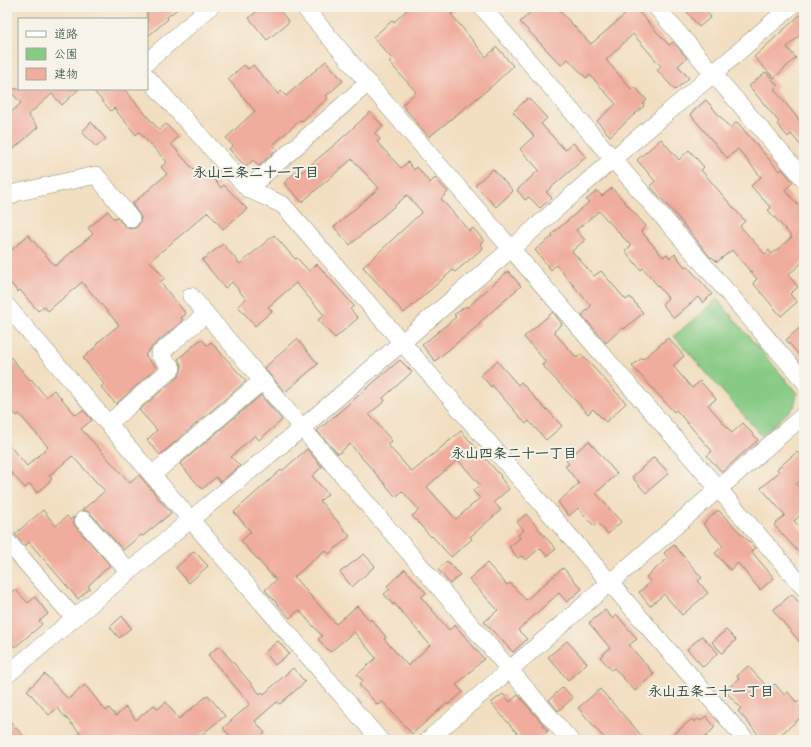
<svg xmlns="http://www.w3.org/2000/svg" width="811" height="747" font-family="'Comic Neue','Klee One',sans-serif">
  <style>
    .green { fill: #86ca84; stroke: #52845c }
    .building { fill: #f0ac9c; fill-rule: evenodd }
    .lines { fill: none; stroke-linecap: round; stroke-linejoin: round }
    .minor-casing { stroke: #888e7a; stroke-width: 18 }
    .minor { stroke: #fff; stroke-width: 17 }
    .labels { text-anchor: middle; dominant-baseline: central; stroke-width: 4; stroke-linejoin: round; paint-order: stroke }
    .neighbourhood-label { font-size: 14px; font-weight: bold; fill: #1f3d34; stroke: #f7f3e8 }
  </style>
  <rect width="100%" height="100%" fill="#f7f3e8"/>
  <filter id="ink" filterUnits="userSpaceOnUse"><feTurbulence type="fractalNoise" baseFrequency=".025" numOctaves="2"/><feDisplacementMap in="SourceGraphic" scale="8" xChannelSelector="R" yChannelSelector="G"/><feConvolveMatrix kernelMatrix="1 2 1 2 8 2 1 2 1" color-interpolation-filters="sRGB"/></filter>
  <filter id="wash" filterUnits="userSpaceOnUse"><feTurbulence type="fractalNoise" baseFrequency=".012" numOctaves="4" result="noise"/><feDisplacementMap in="SourceGraphic" scale="16" xChannelSelector="R" yChannelSelector="G"/><feGaussianBlur stdDeviation="0.9" result="paint"/><feColorMatrix in="noise" values="0 0 0 0 0 0 0 0 0 0 0 0 0 0 0 0 0 1.4 0 .05"/><feComposite in="paint" operator="in"/></filter>
  <g filter="url(#wash)">
    <rect width="100%" height="100%" fill="#f2dec0"/>
    <path class="green" d="M717 299 797 393 794 407 762 436 674 336Z"/>
    <g id="blocks">
      <path class="building" d="M147 7H180L167 17 168 19 147 37Z
        M262 7H277L289 22 267 40 249 18Z
        M410 7H459L451 14 486 57 497 47 513 66 492 86 429 137 402 105 416 92 389 62 392 59 373 37 393 20 394 22Z
        M536 7H556L591 44 634 7 669 45 673 42 687 58 678 66 689 78 675 90 657 70 661 66 633 34 606 60 632 90 635 87 647 100 643 104 644 106 610 136 597 121 616 104 590 75 586 78 568 59 561 65 520 22Z
        M683 7H703L711 17 699 27Z
        M804 11V31L787 47 796 58 774 78 754 57Z
        M326 61 343 81 326 96 328 98 302 121 300 120 273 145 277 149 259 166 253 160 246 167 229 149 233 146 226 138 255 111 228 79 244 65 248 69 253 65 278 94 281 91 286 96Z
        M766 72 778 86 774 89 804 126V149L791 134 788 137 777 124 779 122 749 86Z
        M8 89H79L62 105 52 94 28 115 38 127 7 155V116L21 103Z
        M92 89H124L159 130 166 124 178 137 171 144 200 177 207 171 221 188 224 185 247 209 223 229 208 212 150 261 165 278 160 282 186 314 181 318 183 320 153 346 145 355 156 368 116 404 101 387 104 384 83 358 98 345 97 343 119 325 82 282 48 311 44 306 38 311 20 290 18 292 7 279V254L28 235 55 266 93 234 88 228 108 211 114 219 116 217 127 228 132 229 137 227 140 222 141 217 132 204 167 174 161 167 167 162 139 132 136 135 114 108 111 111Z
        M528 98 547 118 541 124 565 150 573 143 586 157 546 192 552 198 540 208 529 197 525 200 517 190 539 170 520 149 534 136 513 112Z
        M706 100 730 128 737 122 779 171 782 169 793 182 785 190 804 212V261L788 275 798 287 790 294 797 302 781 316 753 283 757 279 732 250 717 262 712 257 711 258 676 215 650 186 655 181 637 160 661 139 679 160 689 150 704 167 701 170 745 221 740 226 765 254 769 250 772 254 792 237 768 210 771 208 751 186 761 177 738 149 727 158 690 114Z
        M370 112 383 126 375 133 380 139 377 142 401 168 408 162 414 170 417 167 430 183 435 178 448 192 441 199 469 231 473 228 484 241 480 244 483 248 455 272 453 270 404 313 363 267 422 212 407 195 350 245 334 227 379 188 352 159 302 202 284 183 299 169 302 172 339 141Z
        M91 122 106 139 96 147 82 132Z
        M493 169 513 191 496 207 475 185Z
        M612 188 646 226 641 231 663 257 667 254 670 258 675 254 685 267 687 266 712 294 703 303 698 297 674 318 662 304 668 298 643 268 641 270 625 251 631 246 599 211 576 230 585 240 572 251 594 276 601 271 626 300 630 297 643 313 624 329 622 328 606 343 582 315 591 306 556 265 551 270 535 250 553 236 552 234 589 202 586 200 597 191 602 196Z
        M274 235 295 259 297 258 309 271 317 264 354 306 350 309 358 318 335 338 318 320 324 315 296 283 268 307 272 311 255 326 238 306 246 299 232 282 225 288 202 260 223 244 240 264Z
        M508 271 521 286 479 323 480 324 435 361 422 345 456 317 454 315 466 306 467 308Z
        M553 312 562 324 554 331 559 338 577 358 581 354 626 403 606 422 593 409 588 414 542 365 546 362 524 337Z
        M804 324V360L786 340Z
        M668 338 684 356 673 366 692 388 700 381 716 399 708 405 732 433 743 423 758 440 722 472 707 456 712 451 676 410 674 412 632 366 642 358 643 359Z
        M201 339 207 345 211 342 246 381 160 455 147 440 157 430 139 410 179 376 181 371 182 366 178 359Z
        M297 339 318 364 285 392 264 368Z
        M7 353 30 380 31 379 46 397 54 390 76 415 83 410 92 420 81 429 130 483 139 475 171 513 143 536 141 535 123 550 90 513 87 511 82 510 105 491 72 456 49 476 52 479 37 493 30 484 25 488 7 468V443L27 466 48 447 19 414 17 416 7 405Z
        M400 360 412 372 383 398 385 401 369 414 392 441 387 444 412 472 461 431 501 476 500 477 509 489 494 502 501 510 470 537 472 539 451 557 432 536 431 537 412 516 419 510 402 491 396 497 350 444 338 454 317 431ZM458 460 480 485 473 491 480 498 456 519 427 487 449 467Z
        M497 361 518 385 521 382 546 410 547 409 562 426 546 440 529 421 526 424 492 385 491 387 481 375Z
        M261 395 282 420 259 440 255 435 231 457 240 466 220 482 216 477 202 489 180 464Z
        M589 441 617 474 596 493 621 522 608 534 598 523 594 526 578 508 569 516 558 502 579 484 565 466 569 464 566 460Z
        M307 449 322 467 312 476 328 494 320 501 350 536 329 554 325 550 294 577 336 624 357 606 370 621 371 619 386 637 384 639 408 666 430 645 394 603 393 605 384 594 390 589 387 586 405 569 426 593 421 597 449 630 455 625 484 659 456 685 463 692 448 705 447 703 412 734 382 701 378 705 359 685 363 681 357 675 376 658 354 632 330 652 318 639 322 636 299 610 290 618 265 590 276 580 241 541 251 532 234 512 281 470 282 471Z
        M797 452 804 460V478L796 484 804 493V512L794 521 804 533V558L774 525 785 515 761 488 779 472 777 469Z
        M654 457 669 473 646 493 632 477Z
        M43 510 56 526 67 516 70 520 74 517 73 522 76 527 110 565 88 586 90 588 78 599 29 542 25 546 15 534Z
        M718 510 755 548 751 551 774 578 760 590 738 563 730 570 715 553 723 546 703 524Z
        M526 514 556 549 547 556 540 548 526 560 521 556 518 558 509 547 520 538 518 535 524 530 517 522Z
        M674 545 702 578 698 581 708 593 682 615 664 594 650 606 639 592 651 582 646 577 668 558 664 553Z
        M194 551 208 566 189 583 176 568Z
        M364 554 375 566 352 587 340 572Z
        M447 561 460 575 450 584 438 569Z
        M487 563 507 585 510 583 526 600 563 568 582 589 567 602 559 593 518 630 527 639 513 652 484 622 498 610 469 579Z
        M15 589 28 603 35 597 48 614 39 621 42 624 39 627 15 647 7 637V597Z
        M792 594 804 609V647L773 610Z
        M605 610 613 619 617 615 637 639 629 645 654 674 635 691 614 668 611 670 600 657 610 648 589 623Z
        M122 616 131 628 119 638 110 627Z
        M726 630 736 640 722 653 712 642Z
        M702 636 718 653 703 667 687 649Z
        M278 641 289 654 275 665 265 652Z
        M567 641 587 663 568 680 548 657Z
        M219 646 260 694 262 692 264 694 293 668 305 682 280 704 277 702 255 721 265 733 258 740H234L223 728 250 704 208 655Z
        M748 666 769 689 775 684 784 695 788 692 797 703 804 697V715L774 740H763L738 711 741 708 725 691 739 679 737 676Z
        M45 674 68 699 85 685 106 711 109 708 116 716 126 707 136 720 154 705 158 709 166 702 179 719 208 695 225 716 195 740H72L80 733 57 708 49 715 27 690Z
        M563 687 573 698 558 711 549 700Z
        M600 689 635 728 645 740H606L578 708Z
        M503 694 510 702 518 695 543 724H542L548 731 537 740H523L491 703Z
        M706 716 715 727 703 740H667L692 719 694 722 698 719 700 721Z
        M7 718 27 740H7Z"/>
    </g>
  </g>
  <g filter="url(#ink)">
    <use href="#blocks" fill-opacity="0" stroke="#888e7a" stroke-width="1"/>
    <g class="lines">
      <g class="minor-casing">
        <path id="minor" d="M304 7 368 83 804 588
          M482 7 804 381
          M656 7 804 179
          M147 62 210 7
          M147 77 248 189 283 205 746 740
          M248 189 368 83
          M7 198 15 193 96 175 131 219
          M191 296 302 428 570 740
          M7 306 380 740
          M108 424 172 368 159 354 206 314
          M152 475 262 381
          M83 520 129 572
          M7 541 74 618
          M7 675 190 520 302 428 511 249 613 159 713 74 790 7
          M428 740 804 415"/>
      </g>
      <use href="#minor" class="minor"/>
    </g>
  </g>
  <g class="labels">
    <g class="neighbourhood-label">
      <text x="256" y="172">永山三条二十一丁目</text>
      <text x="514" y="453">永山四条二十一丁目</text>
      <text x="711" y="691">永山五条二十一丁目</text>
    </g>
  </g>
  <rect width="811" height="747" fill="none" stroke="#f7f3e8" stroke-width="24"/>
  <rect x="18" y="18" width="130" height="72" fill="#f7f3e8" stroke="#a1aaa0"/>
  <rect x="26" y="31" width="20" height="6" fill="#ffffff" stroke="#a1aaa0"/>
  <text x="54" y="38" font-size="12" fill="#1f3d34">道路</text>
  <rect x="26" y="48" width="20" height="12" fill="#86ca84" stroke="#a1aaa0"/>
  <text x="54" y="58" font-size="12" fill="#1f3d34">公園</text>
  <rect x="26" y="68" width="20" height="12" fill="#f0ac9c" stroke="#a1aaa0"/>
  <text x="54" y="78" font-size="12" fill="#1f3d34">建物</text>
</svg>
